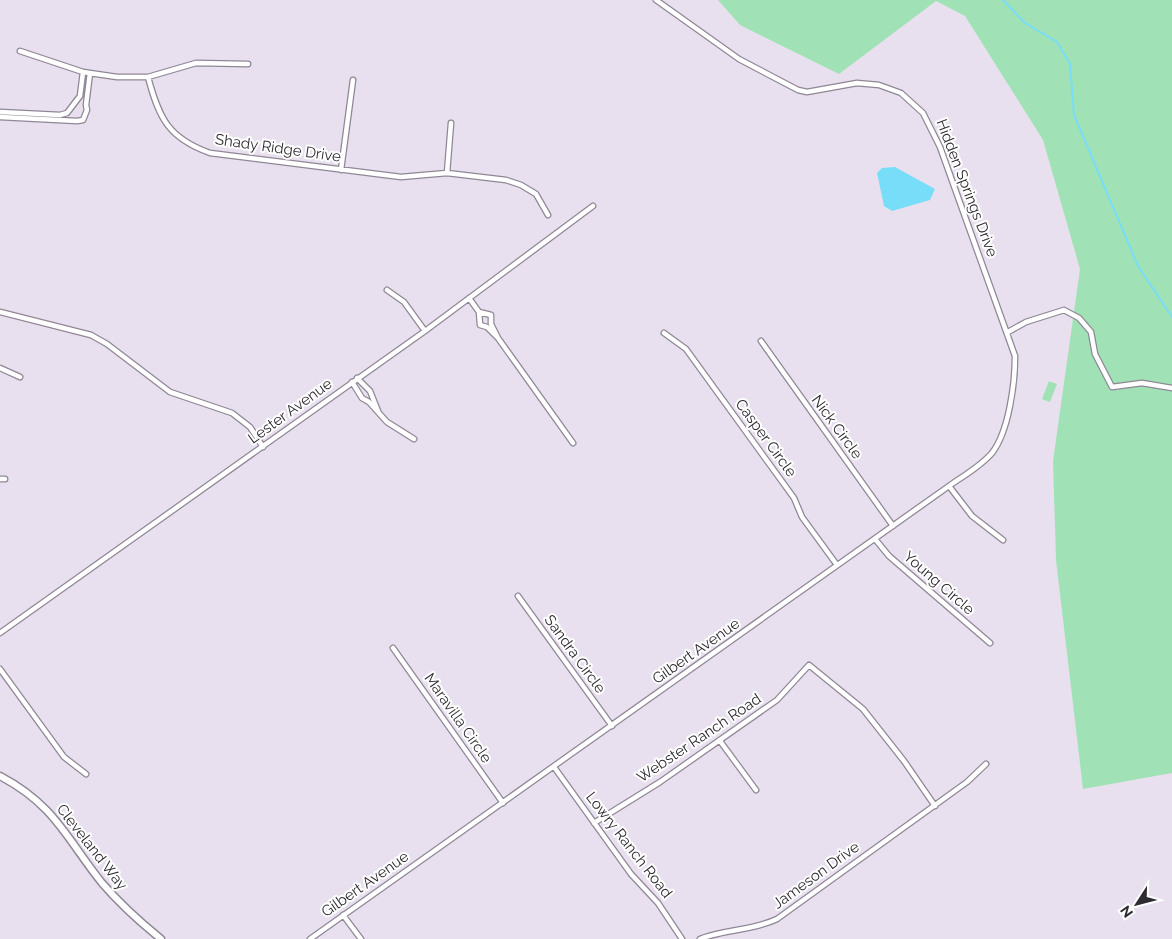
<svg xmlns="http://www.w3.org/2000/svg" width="1172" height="939" font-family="Raleway,sans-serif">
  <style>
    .green { fill: #a0e2b6 }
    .water { fill: #78ddf8 }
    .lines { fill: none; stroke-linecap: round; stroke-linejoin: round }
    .stream { stroke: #78ddf8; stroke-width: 2 }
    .street-casing { stroke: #908796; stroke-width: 7 }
    .secondary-casing { stroke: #908796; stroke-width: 9 }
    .street { stroke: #fff; stroke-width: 4.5 }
    .secondary { stroke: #fff; stroke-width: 6 }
    .labels { text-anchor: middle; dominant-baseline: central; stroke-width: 4; stroke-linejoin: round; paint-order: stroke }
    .street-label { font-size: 15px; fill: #2e2a30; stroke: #fff }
  </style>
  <rect width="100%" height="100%" fill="#e9e0ef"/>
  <path class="green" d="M718 0H1172V773L1083 789 1056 560 1053 461 1080 269 1043 140 965 16 936 1 839 74 740 25Z
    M1049 381 1057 384 1050 402 1042 399Z"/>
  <path class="water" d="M895 167 935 189 930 200 892 211 884 206 877 173 882 168Z"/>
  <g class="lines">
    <path class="stream" d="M1003 0 1025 23 1057 42 1070 64 1074 115 1138 266 1172 317"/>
    <g class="street-casing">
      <path id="street" d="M20 51 83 72 117 77H148L196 63 248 64
        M148 77C159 118 168 138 210 153L401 177 447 173 506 180 521 185 536 194 548 215
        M0 112 60 115 67 113 80 96 83 72
        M0 117 77 121 83 120 87 110 86 105 90 73
        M341 170 353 80
        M447 173 451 123
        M387 290 404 302 425 331
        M469 298 479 312 480 325 487 327 498 338 573 443
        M0 312 91 335 107 344 170 392 232 413 250 427 263 447
        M479 312 491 315V324L498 338
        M1008 332 1026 322 1064 310 1079 318 1091 332 1095 354 1112 387 1142 383 1172 388
        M664 333 686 349 794 498 802 517 837 565
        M761 341 893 526
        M0 368 20 377
        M357 378 370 391 378 411
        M352 382 362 398 369 402 387 422 414 439
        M0 479H5
        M949 486 972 516 1003 540
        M875 539 889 556 990 643
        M518 596 612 726
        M0 633 425 331 593 206
        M393 648 503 803
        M0 669 64 757 86 774
        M720 741 756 790
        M554 767 631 874 658 903 682 939
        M594 823 660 782 777 700 809 665 863 709 904 761 935 806
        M343 915 361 939
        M310 939 949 486C963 476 980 467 992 453 1009 431 1015 383 1015 356L940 147 923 113 901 93 879 85 857 83 807 92 798 90 739 59 656 0
        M700 939C725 929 752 931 777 919L967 782 986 764"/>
    </g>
    <g class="secondary-casing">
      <path id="secondary" d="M0 776C55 805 66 838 102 883 120 904 140 922 161 939"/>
    </g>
    <use href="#street" class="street"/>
    <use href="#secondary" class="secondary"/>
  </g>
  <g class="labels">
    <g class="street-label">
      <text transform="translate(278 148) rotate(8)">Shady Ridge Drive</text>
      <text transform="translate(967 188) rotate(69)">Hidden Springs Drive</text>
      <text transform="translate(290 411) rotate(-36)">Lester Avenue</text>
      <text transform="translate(837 427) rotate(54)">Nick Circle</text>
      <text transform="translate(766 438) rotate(54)">Casper Circle</text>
      <text transform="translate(939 583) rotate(41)">Young Circle</text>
      <text transform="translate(696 651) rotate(-35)">Gilbert Avenue</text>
      <text transform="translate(575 654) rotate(54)">Sandra Circle</text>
      <text transform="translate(458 718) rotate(55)">Maravilla Circle</text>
      <text transform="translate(699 738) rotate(-34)">Webster Ranch Road</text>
      <text transform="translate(629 845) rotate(52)">Lowry Ranch Road</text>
      <text transform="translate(92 847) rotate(52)">Cleveland Way</text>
      <text transform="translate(816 875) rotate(-36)">Jameson Drive</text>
      <text transform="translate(365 884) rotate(-35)">Gilbert Avenue</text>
    </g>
  </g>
  <g transform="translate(1137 904) rotate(234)" stroke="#ffffff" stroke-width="4" paint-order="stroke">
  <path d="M0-4L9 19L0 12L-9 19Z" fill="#2e2a30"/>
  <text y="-8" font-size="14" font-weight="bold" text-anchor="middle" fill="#2e2a30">N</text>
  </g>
</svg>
